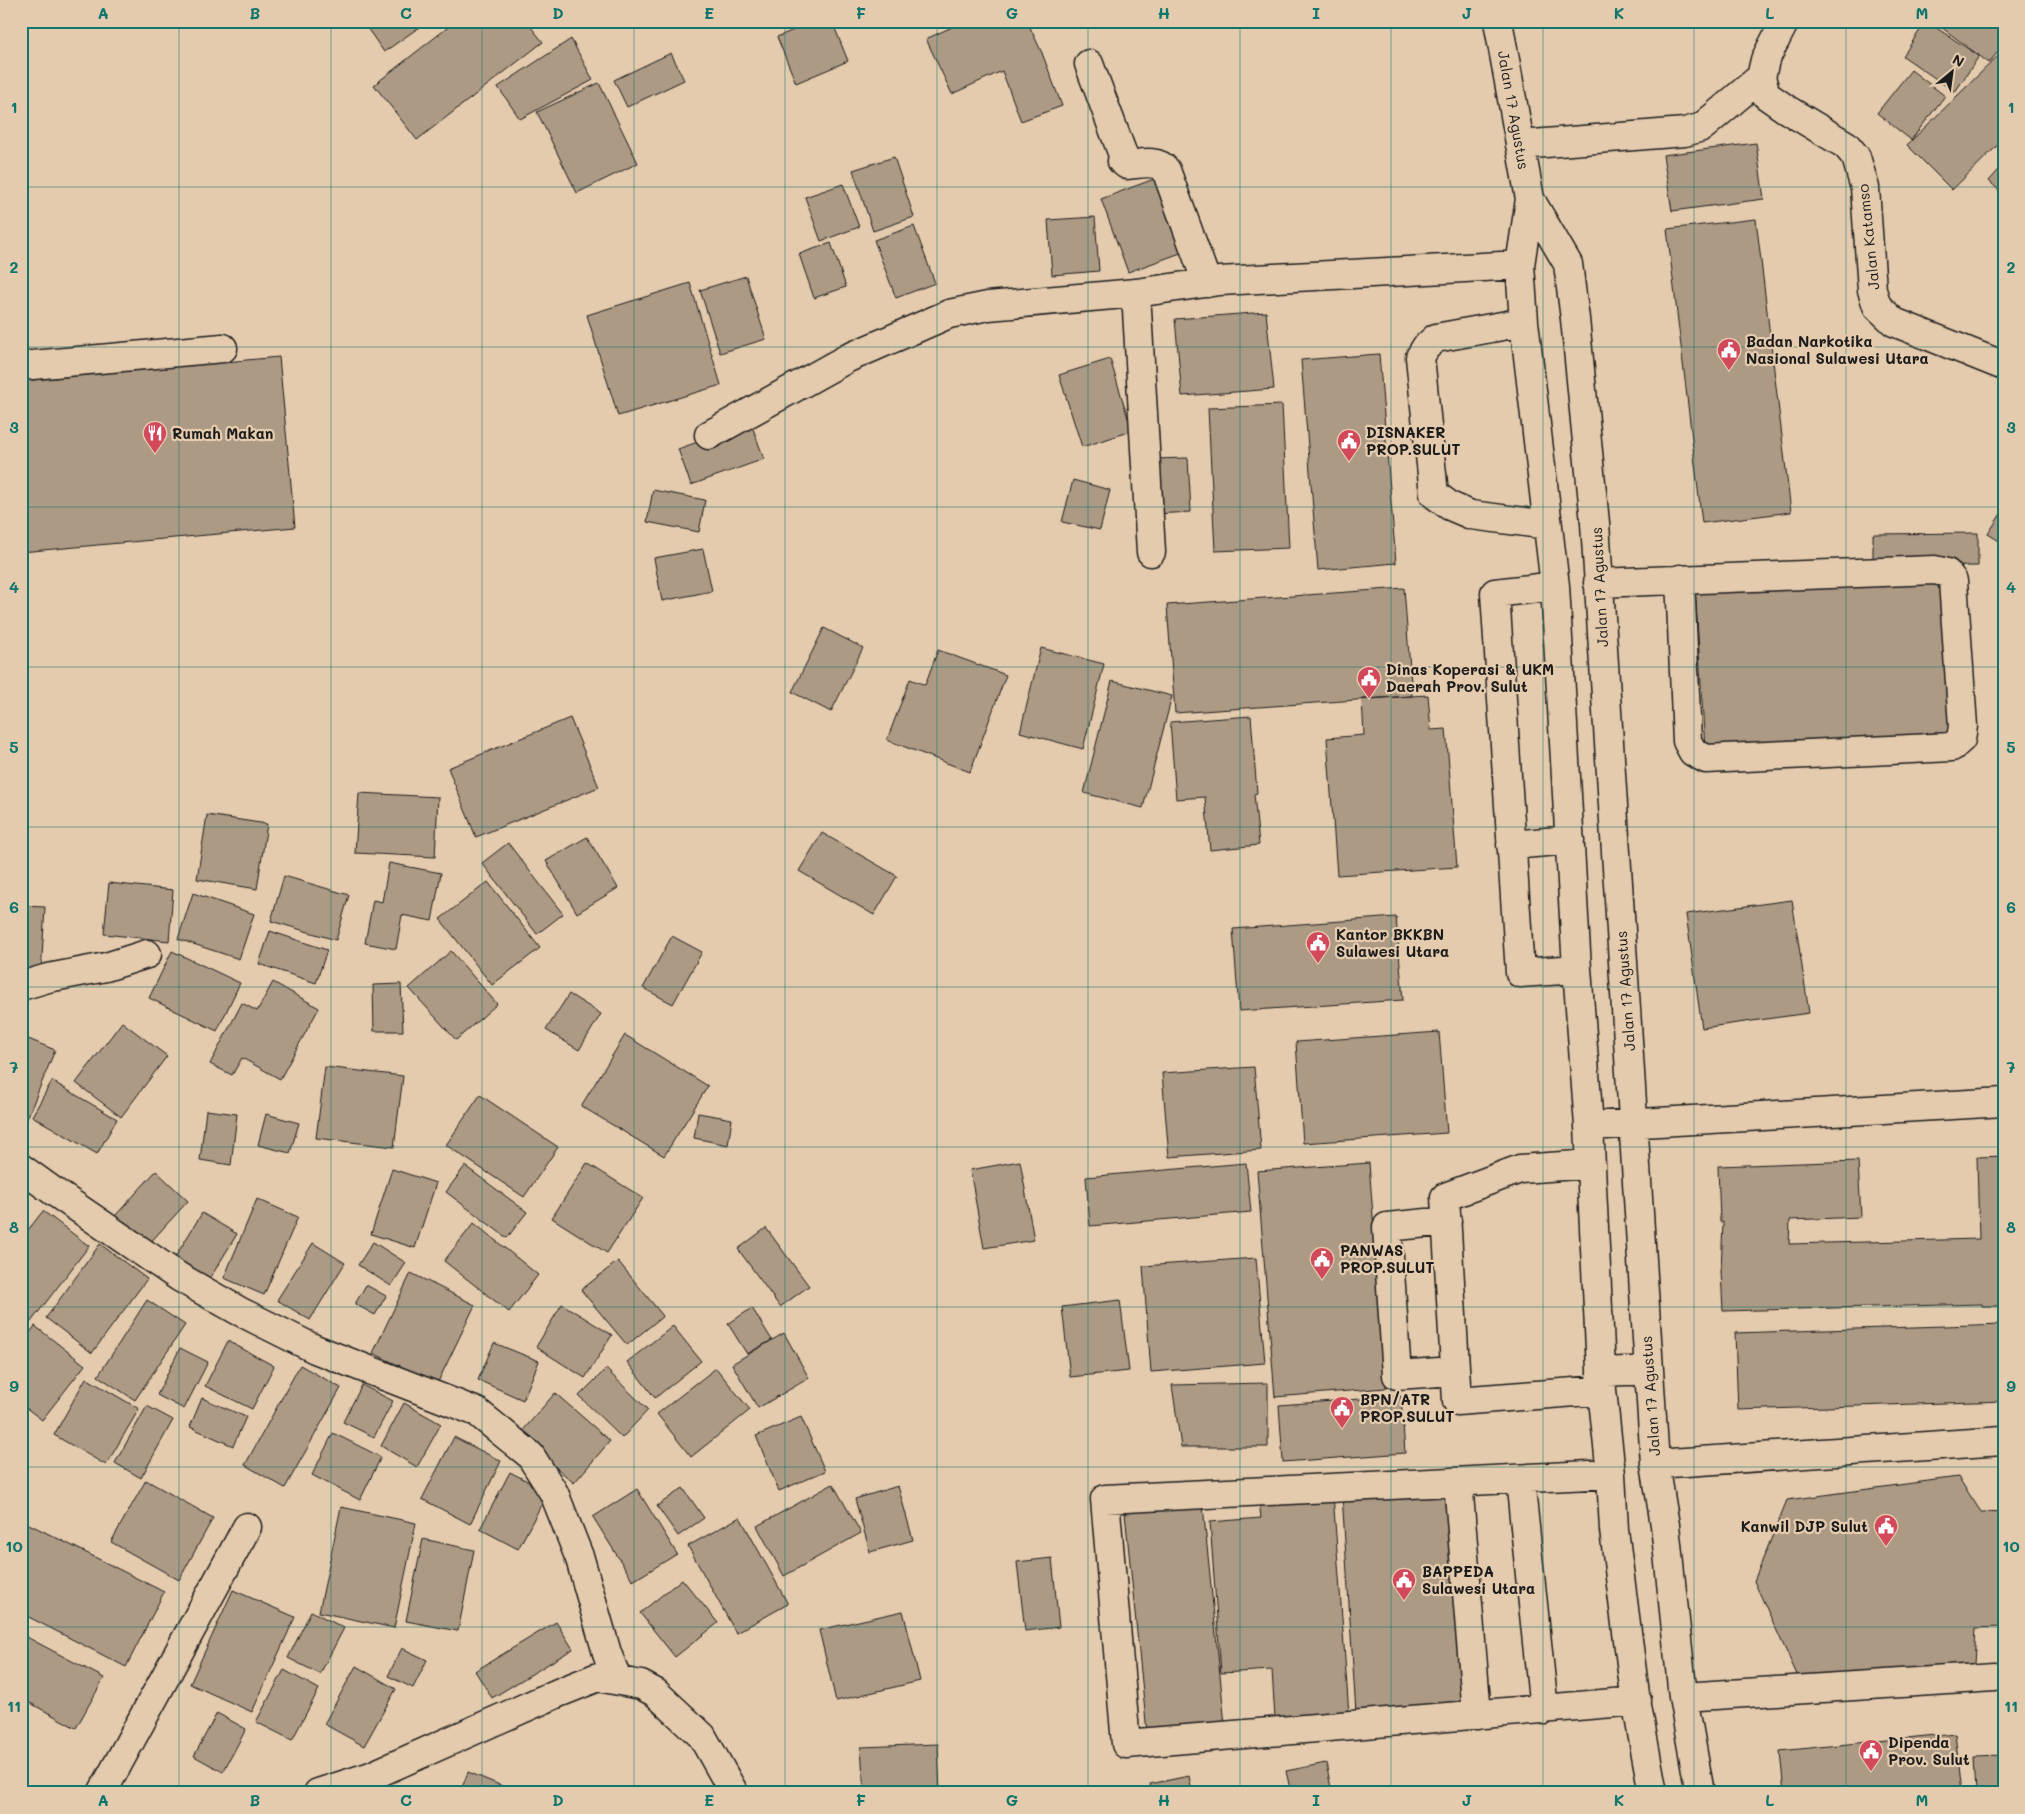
<svg xmlns="http://www.w3.org/2000/svg" width="2025" height="1814" font-family="Mali,sans-serif">
  <style>
    .building { fill: #ad9a85; stroke: #1c1c1c }
    .lines { fill: none; stroke-linecap: round; stroke-linejoin: round }
    .minor-casing { stroke: #1c1c1c; stroke-width: 31 }
    .minor { stroke: #e5cbad; stroke-width: 28 }
    .grid { fill: none; stroke: #0f766e; stroke-width: 1; stroke-opacity: 0.55 }
    .labels { text-anchor: middle; dominant-baseline: central; stroke-width: 4.5; stroke-linejoin: round; paint-order: stroke }
    .street-label { font-size: 15px; fill: #1c1c1c; stroke: #e5cbad }
    .poi-label { font-size: 15px; font-weight: bold; fill: #1c1c1c; stroke: #e5cbad; text-anchor: start }
    .neatline { fill: none; stroke: #0f766e; stroke-width: 2 }
    .grid-label { font-size: 16px; text-anchor: middle; font-weight: bold; fill: #0f766e }
  </style>
  <rect width="100%" height="100%" fill="#e5cbad"/>
  <filter id="ink" filterUnits="userSpaceOnUse"><feTurbulence type="fractalNoise" baseFrequency=".02" numOctaves="2"/><feDisplacementMap in="SourceGraphic" scale="10" xChannelSelector="R" yChannelSelector="G"/><feConvolveMatrix kernelMatrix="1 2 1 2 8 2 1 2 1" color-interpolation-filters="sRGB"/></filter>
  <g filter="url(#ink)">
    <path class="building" d="M371 21H428L384 52 365 25Z
      M456 21H526L543 42 417 140 374 85Z
      M815 21H832L848 61 796 83 777 37Z
      M965 21H1027L1042 53 1062 106 1021 121 1002 71 952 94 926 39Z
      M1926 21 1979 56 1955 92 1903 56Z
      M1933 21H2004V44L1989 63Z
      M571 39 593 80 520 119 498 87Z
      M2004 50V139L1952 190 1907 145Z
      M671 53 684 80 627 107 614 80Z
      M1911 70 1945 96 1911 140 1877 113Z
      M599 83 638 163 577 193 537 112Z
      M1756 143 1764 199 1672 211 1663 155Z
      M894 157 914 217 873 231 853 170Z
      M2004 164V195L1989 181Z
      M1162 176 1189 250 1128 272 1101 199Z
      M843 184 859 227 821 241 805 197Z
      M1095 217 1099 271 1052 275 1048 220Z
      M1756 219 1791 512 1702 523 1667 229Z
      M914 226 935 283 896 298 874 240Z
      M831 243 846 287 814 298 799 254Z
      M746 276 766 339 720 353 700 290Z
      M690 283 721 385 618 416 587 315Z
      M1266 312 1274 389 1182 396 1175 319Z
      M1379 354 1396 563 1318 570 1301 360Z
      M279 357 295 527 21 552V381Z
      M1110 359 1132 431 1082 447 1059 375Z
      M1282 405 1289 548 1215 551 1208 408Z
      M751 423 764 459 691 485 678 449Z
      M1188 458 1191 512 1155 514 1152 459Z
      M1073 480 1110 490 1100 530 1062 522Z
      M653 490 705 500 699 532 647 522Z
      M2004 509V544L1988 534Z
      M1978 533V566L1873 567V534Z
      M703 549 712 591 662 601 654 558Z
      M1942 574 1952 737 1705 749 1695 587Z
      M1404 588 1412 696 1175 713 1167 605Z
      M824 628 863 648 831 712 792 692Z
      M1041 648 1104 664 1083 749 1020 732Z
      M938 650 1006 675 970 772 887 740 910 679 925 685Z
      M1112 681 1172 696 1143 808 1084 793Z
      M1428 695 1431 730 1446 729 1457 867 1337 875 1327 738 1364 735 1362 699Z
      M1251 716 1257 793 1254 794 1259 845 1210 850 1205 797 1176 799 1170 722Z
      M570 718 599 787 476 837 448 768Z
      M359 793 438 797 435 857 355 853Z
      M207 815 267 824 257 889 197 879Z
      M822 833 897 876 874 915 799 871Z
      M587 837 618 888 577 913 546 861Z
      M508 843 563 914 537 934 482 863Z
      M389 863 441 873 432 921 402 915 396 949 365 943 373 900 382 902Z
      M284 876 349 895 336 940 271 921Z
      M488 882 540 948 492 985 440 919Z
      M109 883 173 890 169 941 104 934Z
      M193 893 254 914 239 959 178 939Z
      M1792 900 1809 1013 1702 1028 1686 914Z
      M21 906 45 907 41 974 21 973Z
      M1396 917 1403 1000 1239 1011 1233 929Z
      M270 931 327 950 316 983 259 964Z
      M672 936 702 952 673 1004 643 988Z
      M172 951 240 983 217 1031 149 998Z
      M451 951 497 1004 456 1040 409 988Z
      M273 982 319 1008 280 1079 242 1058 232 1075 210 1064 242 1003 257 1011Z
      M401 984 403 1031H374L373 985Z
      M569 994 601 1014 579 1050 546 1030Z
      M122 1022 167 1056 121 1117 76 1083Z
      M1439 1032 1447 1133 1303 1143 1296 1042Z
      M625 1035 708 1086 664 1156 581 1106Z
      M21 1036 55 1050 22 1131 21 1130Z
      M325 1067 403 1076 394 1147 316 1138Z
      M1254 1067 1261 1150 1169 1157 1162 1073Z
      M52 1081 117 1119 97 1154 32 1116Z
      M480 1095 558 1147 524 1197 446 1145Z
      M206 1110 237 1114 231 1165 200 1160Z
      M698 1113 732 1119 728 1145 694 1138Z
      M266 1114 299 1123 290 1153 258 1145Z
      M2004 1156V1306H1982V1304L1723 1311 1721 1271 1723 1222H1720L1718 1166 1858 1161 1861 1217 1790 1220 1789 1244 1979 1239 1977 1157Z
      M1020 1161 1034 1240 984 1248 970 1170Z
      M587 1163 643 1198 607 1253 552 1218Z
      M1246 1163 1251 1212 1090 1226 1086 1177Z
      M1369 1163 1386 1388 1275 1397 1257 1171Z
      M465 1166 527 1212 507 1238 446 1192Z
      M392 1169 436 1183 415 1248 371 1234Z
      M156 1171 188 1201 147 1246 115 1216Z
      M257 1199 298 1217 264 1295 224 1278Z
      M43 1211 89 1246 24 1331 21 1329V1239Z
      M202 1213 237 1234 209 1280 174 1259Z
      M474 1223 538 1275 509 1312 444 1261Z
      M766 1228 809 1286 780 1307 738 1249Z
      M373 1242 406 1263 391 1286 358 1265Z
      M313 1243 345 1263 310 1320 277 1300Z
      M100 1244 147 1279 92 1353 46 1318Z
      M1256 1258 1265 1363 1151 1372 1143 1266Z
      M618 1261 663 1316 627 1345 581 1290Z
      M411 1273 475 1305 437 1384 373 1353Z
      M366 1285 386 1296 375 1315 355 1304Z
      M147 1300 185 1325 135 1400 98 1376Z
      M1120 1300 1129 1371 1070 1377 1062 1307Z
      M562 1304 612 1335 585 1378 536 1347Z
      M752 1308 772 1340 747 1354 728 1324Z
      M2004 1324V1401L1738 1410 1735 1333Z
      M35 1326 85 1365 42 1420 21 1404V1344Z
      M673 1326 701 1361 655 1398 627 1362Z
      M784 1333 809 1378 758 1408 732 1364Z
      M228 1341 274 1366 252 1409 205 1386Z
      M494 1343 539 1361 523 1400 478 1380Z
      M180 1348 208 1362 184 1409 157 1395Z
      M300 1365 341 1388 285 1488 245 1465Z
      M716 1368 750 1410 691 1457 657 1414Z
      M606 1369 648 1410 622 1438 579 1396Z
      M86 1378 139 1409 106 1465 54 1435Z
      M1268 1383V1447H1181L1172 1385Z
      M362 1385 393 1401 374 1437 343 1422Z
      M555 1393 610 1441 574 1483 519 1435Z
      M1401 1396 1405 1453 1283 1462 1279 1405Z
      M202 1398 246 1417 233 1446 190 1427Z
      M404 1403 441 1424 417 1467 381 1446Z
      M147 1406 173 1420 141 1478 115 1463Z
      M801 1417 825 1471 779 1491 756 1436Z
      M333 1433 381 1457 360 1500 312 1475Z
      M454 1437 501 1461 470 1524 422 1499Z
      M510 1472 548 1492 518 1549 480 1529Z
      M1958 1477 1981 1512 2004 1513V1627L1976 1628 1974 1664 1799 1679 1754 1581 1787 1500Z
      M146 1480 213 1518 179 1580 111 1542Z
      M833 1484 861 1533 784 1576 757 1526Z
      M898 1486 913 1540 870 1552 855 1499Z
      M683 1488 704 1518 678 1536 657 1506Z
      M637 1489 677 1554 633 1581 593 1517Z
      M1451 1489 1465 1707 1356 1713 1342 1495Z
      M1333 1495 1349 1714 1275 1719 1272 1670 1221 1673 1210 1522 1261 1518 1259 1500Z
      M1202 1496 1225 1725 1147 1732 1124 1503Z
      M341 1507 416 1523 394 1628 319 1612Z
      M740 1517 788 1604 736 1633 688 1546Z
      M21 1520 164 1592 126 1667 21 1613Z
      M423 1539 474 1550 458 1631 406 1621Z
      M1052 1558 1059 1627 1025 1631 1017 1562Z
      M682 1579 718 1623 675 1657 640 1613Z
      M233 1590 295 1617 252 1712 190 1684Z
      M311 1611 344 1628 320 1674 288 1658Z
      M903 1611 920 1681 836 1701 819 1630Z
      M556 1622 573 1649 492 1698 475 1671Z
      M21 1634 104 1678 76 1728 21 1698Z
      M402 1648 427 1660 413 1688 388 1676Z
      M356 1666 396 1689 364 1746 324 1724Z
      M284 1670 319 1689 292 1740 256 1722Z
      M217 1713 246 1729 223 1772 194 1756Z
      M1955 1733 1962 1793H1784L1780 1751Z
      M938 1744 940 1793H864L861 1747Z
      M2004 1755V1792L1976 1793 1974 1756Z
      M1326 1763 1332 1793H1291L1286 1771Z
      M468 1772 507 1788 505 1793H460Z
      M1189 1776 1192 1793H1152L1150 1784Z"/>
    <g class="lines">
      <g class="minor-casing">
        <path id="minor" d="M1498 21 1530 199 1520 265 1524 322 1555 586 1577 969 1589 1126 1602 1390 1611 1474 1614 1530 1635 1695 1653 1793
          M1785 21 1765 60 1761 77 1766 95 1786 109 1846 145 1856 157 1865 188 1872 290 1877 306 1894 322 2004 366
          M1089 64 1123 155 1122 161 1127 165C1140 164 1157 159 1166 170L1207 283
          M1520 145 1685 132 1702 127 1761 77
          M1530 199 1568 264 1575 319 1595 523 1655 1464 1665 1525 1683 1697 1700 1793
          M1136 293 1151 552
          M1524 322 1436 338 1426 347 1420 357 1434 494 1450 506 1471 515 1548 525
          M21 366 223 348
          M709 435 848 358 949 314 988 306 1136 293 1219 281 1520 265
          M1598 583 1935 570 1947 573 1953 581 1963 726 1961 739 1952 747 1706 759 1693 752 1687 741 1680 579
          M1555 586 1495 593 1520 973 1577 969
          M1511 845 1570 840
          M21 986 48 978 106 967 147 954
          M1589 1126 2004 1102
          M1591 1164 1520 1169 1445 1197 1457 1401 1602 1390
          M21 1168 53 1191 179 1277 239 1311 315 1349 477 1412 530 1455 554 1493 580 1559 607 1653 617 1679
          M1447 1221 1387 1227 1397 1375 1454 1371
          M1601 1372 1649 1370
          M1655 1464 2003 1441
          M1611 1474 1105 1499 1126 1744 1637 1701
          M1520 1479 1544 1710
          M1458 1482 1477 1715
          M1683 1697 1995 1677
          M102 1793 247 1527
          M318 1793 371 1776 558 1693 598 1677 641 1685 656 1693 702 1736 734 1793"/>
      </g>
      <use href="#minor" class="minor"/>
    </g>
  </g>
  <path class="grid" d="M179 21V1793M331 21V1793M482 21V1793M634 21V1793M785 21V1793M937 21V1793M1088 21V1793M1240 21V1793M1391 21V1793M1543 21V1793M1694 21V1793M1846 21V1793M21 187H2004M21 347H2004M21 507H2004M21 667H2004M21 827H2004M21 987H2004M21 1147H2004M21 1307H2004M21 1467H2004M21 1627H2004"/>
  <defs>
    <g id="civic-pin" transform="scale(1.25)"><path d="M0 17L-7.5 6A9.5 9.5 0 1 1 7.5 6Z" fill="#d1495b" stroke="#e5cbad"/><path d="M-.6-6.5H3V-4.5H.6V-3L4-1V1h2V6H-6V1h2V-1L-.6-3ZM-1.2 2.5V6h2.4V2.5Z" fill="#fff"/></g>
    <g id="restaurant-pin" transform="scale(1.25)"><path d="M0 17L-7.5 6A9.5 9.5 0 1 1 7.5 6Z" fill="#d1495b" stroke="#e5cbad"/><path d="M-5-6h1v4h1v-4h1v4h1v-4h1v5L-1.5 .5V6h-2V.5L-5-1ZM5-6V6H3V1.5H1.5Q1.5-4 5-6Z" fill="#fff"/></g>
  </defs>
  <g fill-rule="evenodd">
    <use href="#civic-pin" x="1729" y="350"/>
    <use href="#restaurant-pin" x="155" y="433"/>
    <use href="#civic-pin" x="1349" y="441"/>
    <use href="#civic-pin" x="1369" y="678"/>
    <use href="#civic-pin" x="1318" y="943"/>
    <use href="#civic-pin" x="1322" y="1259"/>
    <use href="#civic-pin" x="1342" y="1408"/>
    <use href="#civic-pin" x="1886" y="1526"/>
    <use href="#civic-pin" x="1404" y="1580"/>
    <use href="#civic-pin" x="1871" y="1751"/>
  </g>
  <g class="labels">
    <g class="street-label">
      <text transform="translate(1514 110) rotate(80)">Jalan 17 Agustus</text>
      <text transform="translate(1868 237) rotate(-96)">Jalan Katamso</text>
      <text transform="translate(1599 587) rotate(-93)">Jalan 17 Agustus</text>
      <text transform="translate(1625 991) rotate(-94)">Jalan 17 Agustus</text>
      <text transform="translate(1650 1396) rotate(-94)">Jalan 17 Agustus</text>
    </g>
    <g class="poi-label">
      <text x="1746" y="341">Badan Narkotika<tspan x="1746" dy="17">Nasional Sulawesi Utara</tspan></text>
      <text x="1366" y="432">DISNAKER<tspan x="1366" dy="17">PROP.SULUT</tspan></text>
      <text x="172" y="433">Rumah Makan</text>
      <text x="1386" y="669">Dinas Koperasi &amp; UKM<tspan x="1386" dy="17">Daerah Prov. Sulut</tspan></text>
      <text x="1336" y="934">Kantor BKKBN<tspan x="1336" dy="17">Sulawesi Utara</tspan></text>
      <text x="1340" y="1250">PANWAS<tspan x="1340" dy="17">PROP.SULUT</tspan></text>
      <text x="1360" y="1399">BPN/ATR<tspan x="1360" dy="17">PROP.SULUT</tspan></text>
      <text x="1868" y="1526" text-anchor="end">Kanwil DJP Sulut</text>
      <text x="1422" y="1571">BAPPEDA<tspan x="1422" dy="17">Sulawesi Utara</tspan></text>
      <text x="1888" y="1742">Dipenda<tspan x="1888" dy="17">Prov. Sulut</tspan></text>
    </g>
  </g>
  <rect width="2025" height="1814" fill="none" stroke="#e5cbad" stroke-width="55"/>
  <g transform="translate(1952 72) rotate(29)" stroke="#e5cbad" stroke-width="4" paint-order="stroke">
  <path d="M0-4L9 19L0 12L-9 19Z" fill="#1c1c1c"/>
  <text y="-8" font-size="14" font-weight="bold" text-anchor="middle" fill="#1c1c1c">N</text>
  </g>
  <rect x="28" y="28" width="1970" height="1758" class="neatline"/>
  <g class="grid-label">
    <text x="103" y="19">A</text>
    <text x="255" y="19">B</text>
    <text x="406" y="19">C</text>
    <text x="558" y="19">D</text>
    <text x="709" y="19">E</text>
    <text x="861" y="19">F</text>
    <text x="1012" y="19">G</text>
    <text x="1164" y="19">H</text>
    <text x="1316" y="19">I</text>
    <text x="1467" y="19">J</text>
    <text x="1619" y="19">K</text>
    <text x="1770" y="19">L</text>
    <text x="1922" y="19">M</text>
    <text x="14" y="113">1</text>
    <text x="2011" y="113">1</text>
    <text x="14" y="273">2</text>
    <text x="2011" y="273">2</text>
    <text x="14" y="433">3</text>
    <text x="2011" y="433">3</text>
    <text x="14" y="593">4</text>
    <text x="2011" y="593">4</text>
    <text x="14" y="753">5</text>
    <text x="2011" y="753">5</text>
    <text x="14" y="913">6</text>
    <text x="2011" y="913">6</text>
    <text x="14" y="1073">7</text>
    <text x="2011" y="1073">7</text>
    <text x="14" y="1233">8</text>
    <text x="2011" y="1233">8</text>
    <text x="14" y="1392">9</text>
    <text x="2011" y="1392">9</text>
    <text x="14" y="1552">10</text>
    <text x="2011" y="1552">10</text>
    <text x="14" y="1712">11</text>
    <text x="2011" y="1712">11</text>
    <text x="103" y="1806">A</text>
    <text x="255" y="1806">B</text>
    <text x="406" y="1806">C</text>
    <text x="558" y="1806">D</text>
    <text x="709" y="1806">E</text>
    <text x="861" y="1806">F</text>
    <text x="1012" y="1806">G</text>
    <text x="1164" y="1806">H</text>
    <text x="1316" y="1806">I</text>
    <text x="1467" y="1806">J</text>
    <text x="1619" y="1806">K</text>
    <text x="1770" y="1806">L</text>
    <text x="1922" y="1806">M</text>
  </g>
</svg>
